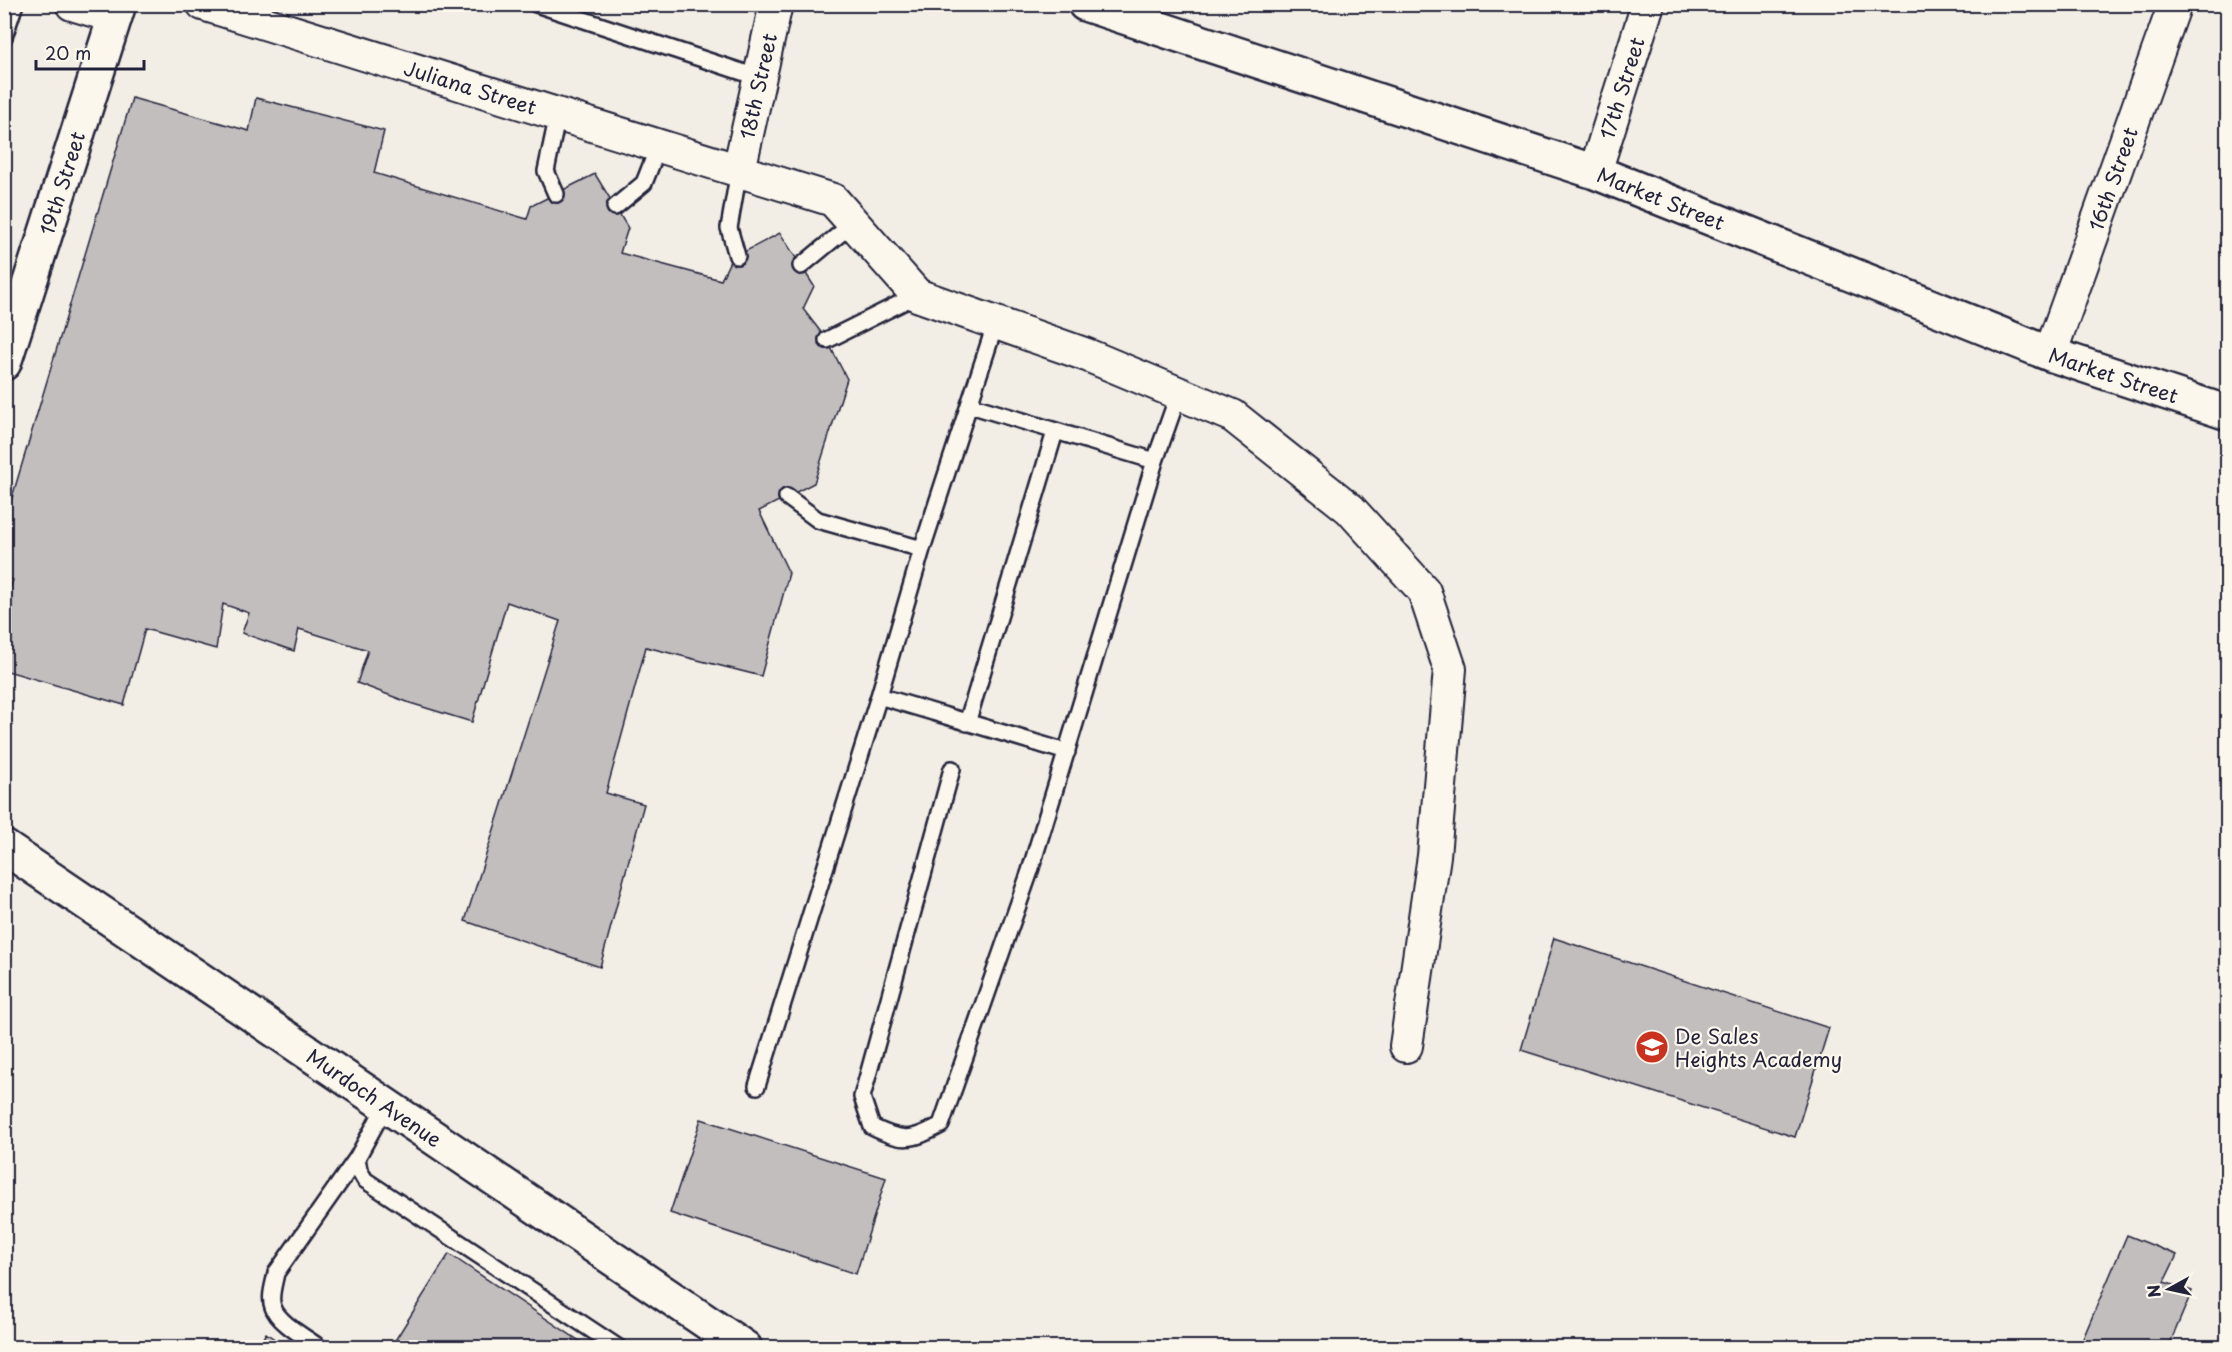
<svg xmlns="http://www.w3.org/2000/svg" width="2232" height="1352" font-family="'Playpen Sans',sans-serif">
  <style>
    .building { fill: #c2bebe; stroke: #22223b; stroke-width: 1.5 }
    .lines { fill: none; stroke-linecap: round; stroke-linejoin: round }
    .service-casing { stroke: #22223b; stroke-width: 20 }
    .minor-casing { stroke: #22223b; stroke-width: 36 }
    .tertiary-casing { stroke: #22223b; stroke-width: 38 }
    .primary-casing { stroke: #22223b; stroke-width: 38 }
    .service { stroke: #fbf7ec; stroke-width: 15 }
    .minor { stroke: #fbf7ec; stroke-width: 32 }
    .tertiary { stroke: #fbf7ec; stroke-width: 33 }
    .primary { stroke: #fbf7ec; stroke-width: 33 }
    .labels { text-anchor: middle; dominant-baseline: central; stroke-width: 4.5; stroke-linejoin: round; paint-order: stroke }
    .street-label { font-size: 20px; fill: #22223b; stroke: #fbf7ec }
    .poi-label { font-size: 20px; fill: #22223b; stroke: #fbf7ec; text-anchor: start }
  </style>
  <rect width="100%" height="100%" fill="#f2eee5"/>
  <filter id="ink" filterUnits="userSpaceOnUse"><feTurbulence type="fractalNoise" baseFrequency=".0167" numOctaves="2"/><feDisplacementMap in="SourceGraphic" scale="12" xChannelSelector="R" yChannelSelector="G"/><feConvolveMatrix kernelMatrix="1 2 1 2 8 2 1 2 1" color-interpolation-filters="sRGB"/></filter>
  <g filter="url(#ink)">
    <path class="building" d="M132 98 249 131 256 98 384 131 374 173 527 219 531 206 595 174 628 228 620 253 721 280 731 259 780 233 814 286 803 309 827 340 847 379 814 483 759 511 789 573 761 676 646 647 606 793 644 804 600 967 465 921 560 621 507 602 472 722 410 703 357 683 368 650 299 629 294 651 242 633 249 613 223 604 216 649 145 629 124 705 4 670V599H6L13 580 4 575V524Z
      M1554 938 1829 1028 1795 1137 1521 1050Z
      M701 1119 886 1178 856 1274 670 1213Z
      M2127 1235 2177 1255 2164 1282 2192 1291 2168 1348H2079Z
      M449 1254 590 1348 391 1347Z
      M266 1333 287 1348H257Z"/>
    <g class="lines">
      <g class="service-casing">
        <path id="service" d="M536 4 760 78
          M4 37 15 4
          M556 194 546 171 558 114
          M615 207 644 183 659 145
          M737 256 729 228 739 170
          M801 266 853 223
          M996 322 922 549 879 696 1067 752
          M827 340 917 295
          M970 405 1155 461
          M787 497 818 520 922 549
          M967 723 1055 432
          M952 769 862 1097 872 1127C903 1142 911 1141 941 1125L1030 871 1155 461 1179 393
          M757 1086 879 696
          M386 1105 357 1158 359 1170 365 1180 619 1348
          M320 1348C307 1338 278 1323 273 1307 269 1297 274 1284 276 1273L357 1158"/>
      </g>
      <g class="minor-casing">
        <g id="minor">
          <path d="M72 4 115 17"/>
          <path id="s1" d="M203 4 833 200 917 295 1087 355 1233 416 1350 509 1424 591 1450 669 1434 856 1406 1046"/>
          <path id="s2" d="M739 170 776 4"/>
          <path id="s3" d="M1595 172 1648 4"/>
          <path id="s4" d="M2050 354 2175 4"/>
        </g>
      </g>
      <g class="tertiary-casing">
        <g id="tertiary">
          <path id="s5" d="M1085 4 1595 172 2050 354 2228 413"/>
          <path id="s6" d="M4 363 119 4"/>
        </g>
      </g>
      <g class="primary-casing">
        <g id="primary">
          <path id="s7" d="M4 847 745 1348"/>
        </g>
      </g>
      <use href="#service" class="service"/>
      <use href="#minor" class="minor"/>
      <use href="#tertiary" class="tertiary"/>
      <use href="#primary" class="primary"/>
    </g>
  </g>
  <defs>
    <g id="school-disc" transform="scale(1.725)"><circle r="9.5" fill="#c8321e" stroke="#fbf7ec"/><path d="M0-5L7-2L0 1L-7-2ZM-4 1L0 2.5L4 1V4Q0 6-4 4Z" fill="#fff"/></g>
  </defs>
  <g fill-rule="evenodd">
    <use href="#school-disc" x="1652" y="1047"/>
  </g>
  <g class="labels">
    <g class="street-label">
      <text stroke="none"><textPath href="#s1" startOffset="280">Juliana Street</textPath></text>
      <text stroke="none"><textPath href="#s2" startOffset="86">18th Street</textPath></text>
      <text stroke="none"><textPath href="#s3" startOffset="88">17th Street</textPath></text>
      <text stroke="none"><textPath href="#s4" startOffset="186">16th Street</textPath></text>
      <text stroke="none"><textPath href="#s6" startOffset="189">19th Street</textPath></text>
      <text stroke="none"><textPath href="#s5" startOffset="608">Market Street</textPath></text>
      <text stroke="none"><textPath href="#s5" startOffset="1094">Market Street</textPath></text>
      <text stroke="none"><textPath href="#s7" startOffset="447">Murdoch Avenue</textPath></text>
    </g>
    <g class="poi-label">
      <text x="1675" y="1036">De Sales<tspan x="1675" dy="23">Heights Academy</tspan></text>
    </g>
  </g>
  <rect width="2232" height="1352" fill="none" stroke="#fbf7ec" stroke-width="24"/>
  <rect x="12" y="12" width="2208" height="1328" fill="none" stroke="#22223b" stroke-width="2" filter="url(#ink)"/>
  <g transform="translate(2169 1289) rotate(262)" stroke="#fbf7ec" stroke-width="4.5" paint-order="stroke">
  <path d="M0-4.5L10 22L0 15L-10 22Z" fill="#22223b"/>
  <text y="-9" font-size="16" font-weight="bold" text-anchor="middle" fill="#22223b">N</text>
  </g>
  <path d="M36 60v9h108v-9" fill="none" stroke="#22223b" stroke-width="3"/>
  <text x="45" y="60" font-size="18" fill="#22223b" stroke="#fbf7ec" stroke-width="4.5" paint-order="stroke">20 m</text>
</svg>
